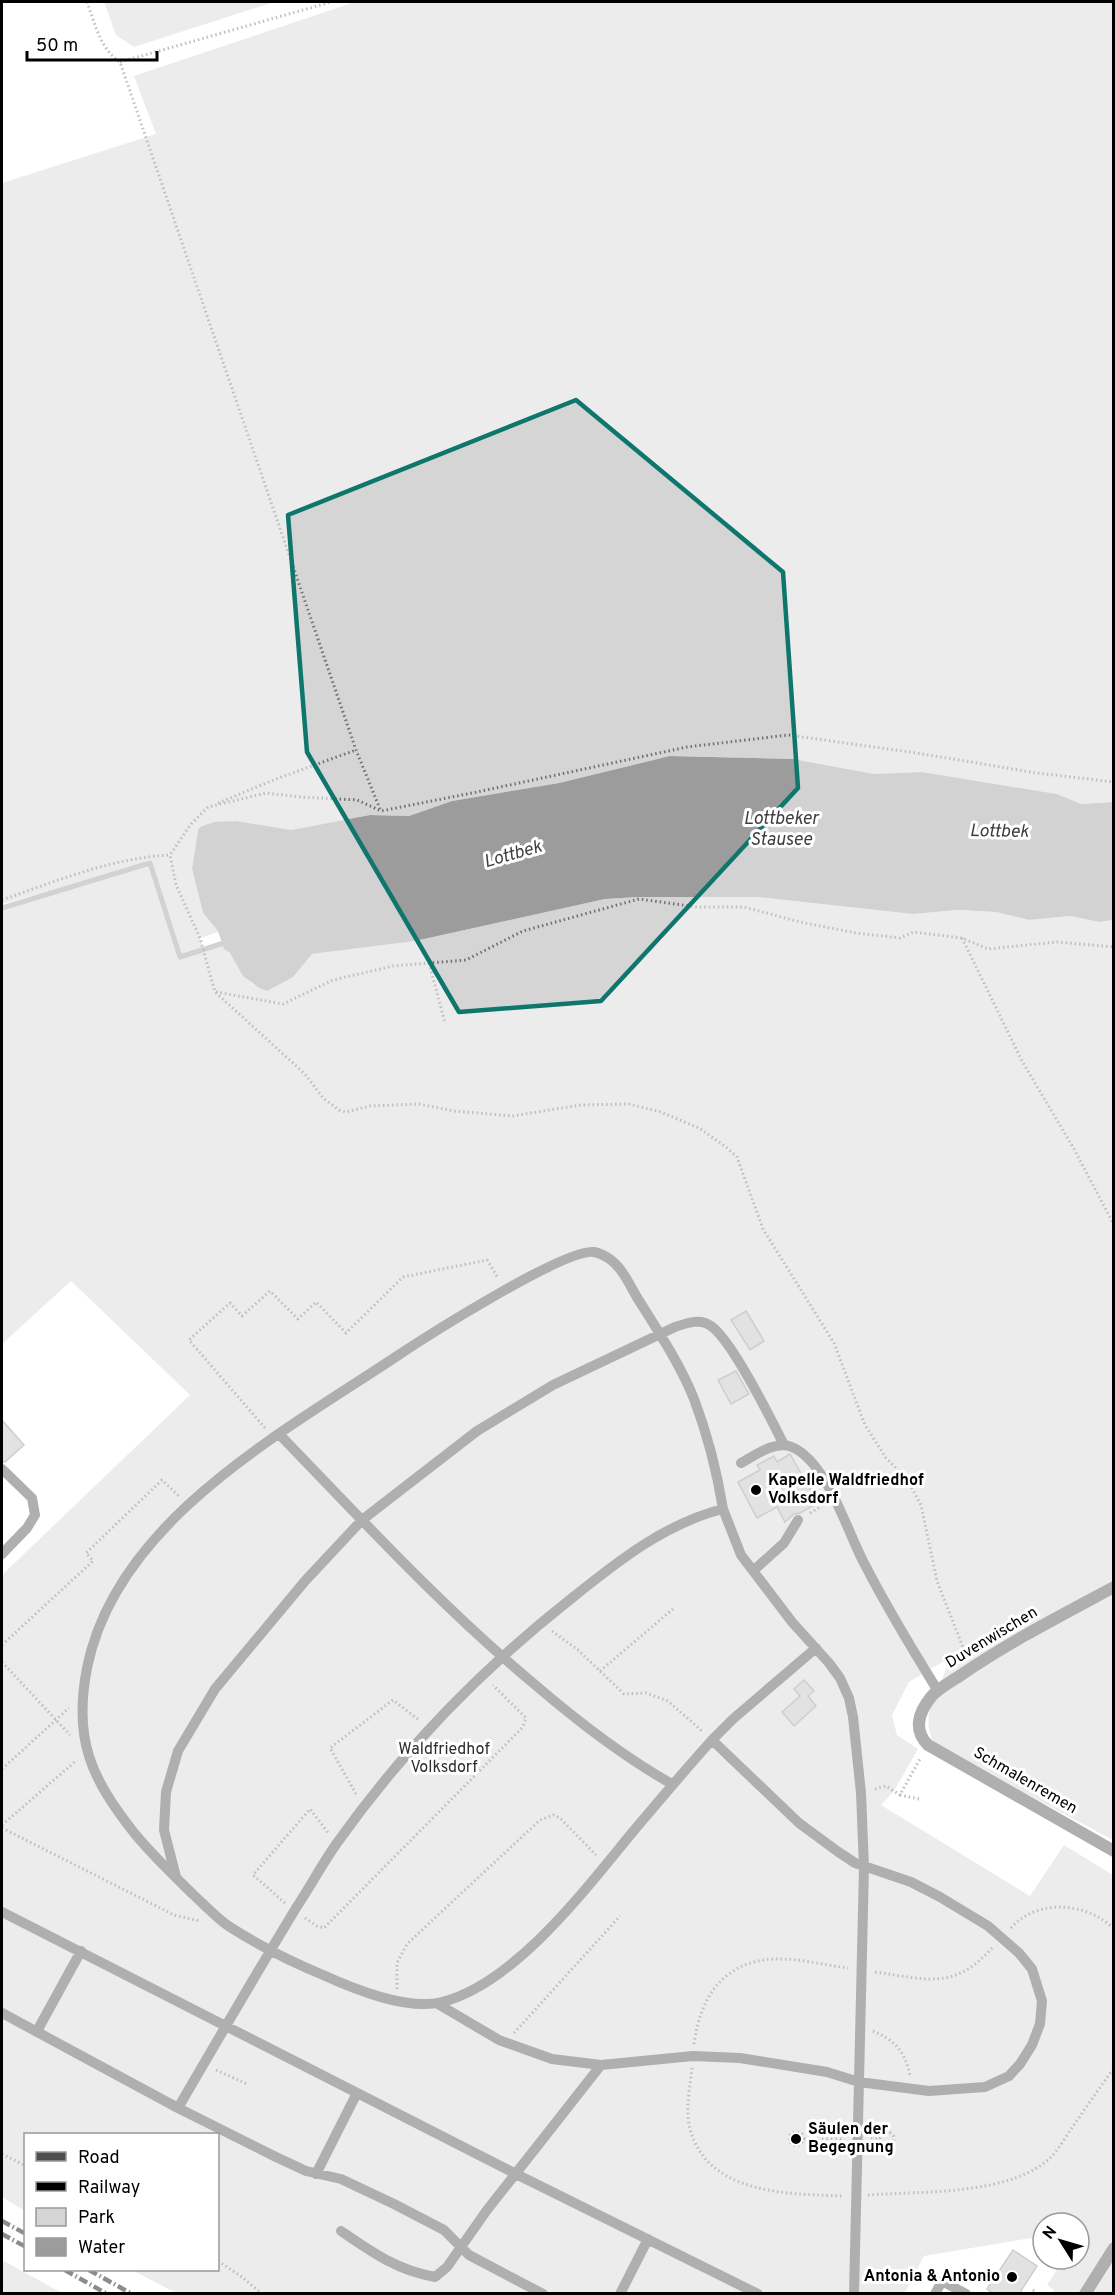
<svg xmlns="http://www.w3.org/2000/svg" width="1115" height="2295" font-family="Overpass,sans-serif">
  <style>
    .green { fill: #d5d5d5 }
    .water { fill: #9c9c9c }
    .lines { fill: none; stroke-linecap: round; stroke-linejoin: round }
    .stream { stroke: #9c9c9c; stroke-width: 5 }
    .building { fill: #bebebe; stroke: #929292; stroke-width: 1.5 }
    .path { stroke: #707070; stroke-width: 3; stroke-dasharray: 1.5 3; stroke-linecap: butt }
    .service { stroke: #4e4e4e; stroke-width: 10 }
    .minor { stroke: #4e4e4e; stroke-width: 12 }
    .rail { stroke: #000; stroke-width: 4.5; stroke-dasharray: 9 3 1.5 3; stroke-linecap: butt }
    .marked { fill: none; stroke: #0f766e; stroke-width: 4.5; stroke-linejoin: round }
    .poi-dot { fill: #000; stroke: #fff; stroke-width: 2 }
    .labels { text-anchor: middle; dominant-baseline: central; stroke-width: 6; stroke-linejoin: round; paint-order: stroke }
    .poi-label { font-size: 16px; font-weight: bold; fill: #000; stroke: #fff; text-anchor: start }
    .street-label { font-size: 16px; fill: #000; stroke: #fff }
    .park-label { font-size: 16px; fill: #2c2c2c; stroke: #fff }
    .water-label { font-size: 18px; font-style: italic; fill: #3d3d3d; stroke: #fff }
  </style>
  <rect width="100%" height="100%" fill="#fff"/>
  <path class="green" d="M104 2H274L134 47 116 35Z
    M355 2H1113V802L1080 804 1057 794 922 772 874 774 793 759 676 756 658 759 559 783 452 801 409 816 370 815 291 830 237 821 211 823 198 830 192 869 203 913 219 932 200 938 203 949 190 954 224 945V949C244 962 238 982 267 991L312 954 415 941 605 899 639 897H758L913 914 957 910 996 912 1029 920 1070 916 1099 922 1113 920V1840L934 1745C918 1708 941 1694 949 1658L909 1682 892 1715 897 1735 918 1749 894 1791 881 1805 1030 1896 1064 1845 1113 1875V2293H1052L1054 2290 1047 2285 1064 2259H1079V2235L1082 2231H1079V2223H1043V2236L924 2256 905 2293H176L132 2270H218V2134H26L25 2211 2 2197V1575L190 1395 71 1281 2 1344V908L103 877 2 904V183L156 134 134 76Z
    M2 2260 62 2293H2Z"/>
  <path class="water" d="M670 756 793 759 874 774 922 772 1057 794 1081 804 1113 802V920L1099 922 1070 916 1029 920 996 912 958 910 913 914 758 897H639L605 899 415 941 312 954 293 977 267 991 259 988 243 976 230 953 224 949 218 931 203 913 192 869 198 830 200 827 214 822 237 821 291 830 370 815 409 816 452 801 559 783Z"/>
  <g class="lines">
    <path class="stream" d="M2 908 150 863 180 957 230 941"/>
  </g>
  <path class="building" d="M746 1311 764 1341 750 1350 731 1320Z
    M736 1371 749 1394 731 1404 718 1380Z
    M2 1420 24 1445 5 1462H2Z
    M790 1454 818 1503 800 1513 794 1514 785 1522 777 1507 757 1518 738 1482 760 1470 757 1465 774 1456 777 1462Z
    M804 1680 814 1691 808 1696 816 1706 794 1726 782 1712 800 1696 794 1689Z
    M1013 2250 1037 2266 1019 2294H994L987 2289Z"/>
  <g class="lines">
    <path class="path" d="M87 2C95 23 100 49 120 62L356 750 380 809
      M120 62 331 2
      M218 803 276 779 356 750
      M2 900C56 881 112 858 170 855
      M962 938 1022 1061 1074 1149 1114 1225
      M429 963 445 1023
      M216 992 283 1004 333 980 393 966 466 960 523 931 639 899 697 907H744L800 922 856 933 900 938 913 932 962 938 988 949 1057 942 1114 947
      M265 1428 189 1340 230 1303 242 1316 270 1291 298 1319 316 1302 346 1333 403 1277 487 1260 498 1278
      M810 1513 822 1506
      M552 1631 578 1650 624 1694 646 1693 668 1701 703 1732
      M2 1645 93 1561 86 1553 162 1480 180 1497
      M966 1655 937 1581 921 1505 907 1479 886 1458 865 1425 834 1343 763 1229 737 1157 726 1147 699 1128 661 1112 629 1104 581 1105 512 1116 454 1111 419 1104 370 1106 346 1112 339 1110 323 1098 305 1074 215 992 200 938 176 885 170 855 191 824 208 807 266 793 301 797 357 800 381 811 477 792 687 747 788 735 917 753 1037 773 1114 782
      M2 1662 70 1735
      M600 1671 673 1609
      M2 1769 69 1708
      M875 1789 886 1786 900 1795
      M356 1794 330 1748 393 1700 419 1720
      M919 1799 900 1795 921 1757
      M2 1825 77 1760
      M2 1828 174 1915 200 1921
      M285 1903 253 1875 310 1809 329 1834
      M305 1918 317 1926 324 1928 522 1728 526 1718 493 1685
      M1011 1928C1037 1898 1087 1902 1114 1929
      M875 1972C926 1979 954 1991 992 1948
      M397 1989V1963L407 1944 540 1820 554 1815 560 1818 596 1855
      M873 2031C895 2040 906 2053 910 2076
      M514 2033 620 1916
      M694 2044C700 1997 724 1961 774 1959 798 1958 824 1965 848 1968
      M692 2068C690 2088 685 2109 690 2129 708 2195 788 2194 844 2196
      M216 2070 247 2084
      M880 2139a7 7 0 1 1 14 0a7 7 0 1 1-14 0Z
      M871 2138H880
      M804 2139 802 2134 797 2132 791 2133 789 2138 791 2144 796 2146 801 2144 804 2139H844
      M2 2154 26 2166
      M868 2195C922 2191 1014 2196 1053 2155 1061 2146 1067 2134 1074 2125 1087 2106 1100 2087 1114 2068
      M218 2261 242 2277 262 2294
      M1031 2294 1033 2290 1038 2294"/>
    <path class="service" d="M280 1435C362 1520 442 1607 533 1683 576 1720 622 1756 672 1784
      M741 1463C756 1455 775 1440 792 1447 827 1462 847 1531 864 1563 886 1606 912 1649 938 1691
      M2 1469 32 1498 35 1515 27 1528 2 1554
      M723 1509 741 1555 792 1622 829 1663 840 1678 849 1698 853 1717 861 1793 864 1867 854 2294
      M753 1571 784 1543 798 1520
      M176 1877 164 1830 166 1792 178 1751 215 1689 305 1581 362 1520 477 1431 553 1385 675 1327C687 1323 700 1318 711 1326 732 1340 771 1419 784 1445
      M2 1912 516 2174 758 2294
      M438 2004 499 2040 552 2059 601 2065 693 2056 740 2058 827 2072 859 2082 929 2091 985 2087 1009 2076 1020 2064 1032 2045 1040 2024 1042 2001 1032 1969 1019 1953 988 1926 940 1897 911 1882 855 1863 837 1851 799 1823 712 1740
      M2 2013 178 2108 276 2157 306 2171 341 2179 394 2204 444 2230 469 2255 543 2294
      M37 2031 81 1951
      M178 2108C217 2041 256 1974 296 1908 310 1887 322 1864 337 1843 403 1750 483 1668 572 1598 618 1561 666 1523 723 1509 717 1472 707 1433 694 1399 680 1364 658 1331 638 1299 630 1286 623 1269 611 1260 607 1257 599 1253 594 1252 565 1248 424 1338 394 1358 280 1434 116 1522 87 1668 73 1740 91 1778 135 1834 155 1858 178 1880 201 1902 210 1910 219 1920 230 1927 258 1945 292 1962 323 1975 354 1989 407 2011 442 2002 514 1984 585 1890 631 1834 658 1802 684 1771 712 1740L733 1719 816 1648
      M316 2174 357 2093
      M341 2231C373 2253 397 2270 435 2277L447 2267 487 2210 601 2065
      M620 2294 648 2239
      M935 2294 942 2281 966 2294"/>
    <path class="minor" d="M1114 1587C1062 1615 1009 1642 961 1675 951 1682 938 1688 931 1697 918 1713 913 1730 928 1745L1114 1851
      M1085 2294 1114 2248"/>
    <path class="rail" d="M2 2221 26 2234
      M2 2234 26 2247
      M65 2270 107 2294
      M89 2270 132 2294"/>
  </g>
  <path d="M0 0H1115V2295H0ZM576 400 783 572 798 788 601 1001 459 1012 307 752 288 515Z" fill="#fff" fill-opacity=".55" fill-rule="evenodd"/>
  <path class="marked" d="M576 400 783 572 798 788 601 1001 459 1012 307 752 288 515Z"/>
  <g class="poi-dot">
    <circle cx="756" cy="1490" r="6"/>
    <circle cx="796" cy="2139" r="6"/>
    <circle cx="1012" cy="2277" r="6"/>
  </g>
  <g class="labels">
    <g class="poi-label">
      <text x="768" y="1481">Kapelle Waldfriedhof<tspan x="768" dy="18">Volksdorf</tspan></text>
      <text x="808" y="2130">Säulen der<tspan x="808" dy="18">Begegnung</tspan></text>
      <text x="1000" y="2277" text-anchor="end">Antonia &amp; Antonio</text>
    </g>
    <g class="street-label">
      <text transform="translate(992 1638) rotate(-31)">Duvenwischen</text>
      <text transform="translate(1025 1781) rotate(30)">Schmalenremen</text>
    </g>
    <g class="park-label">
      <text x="444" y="1750">Waldfriedhof<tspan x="444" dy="18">Volksdorf</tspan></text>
    </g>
    <g class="water-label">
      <text x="781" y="819">Lottbeker<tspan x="781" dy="21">Stausee</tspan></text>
      <text transform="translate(999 832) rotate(1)">Lottbek</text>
      <text transform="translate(513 855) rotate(-16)">Lottbek</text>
    </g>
  </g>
  <rect width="1115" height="2295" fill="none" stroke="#000000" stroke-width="6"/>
  <rect x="24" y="2133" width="195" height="138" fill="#ffffff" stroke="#999999" stroke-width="1.5"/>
  <rect x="36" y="2152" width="30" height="9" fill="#4e4e4e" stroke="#999999" stroke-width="1.5"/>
  <text x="78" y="2163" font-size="18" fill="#000000">Road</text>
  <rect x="36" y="2182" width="30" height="9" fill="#000000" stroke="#999999" stroke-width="1.5"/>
  <text x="78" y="2193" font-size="18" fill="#000000">Railway</text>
  <rect x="36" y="2208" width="30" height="18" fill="#d5d5d5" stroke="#999999" stroke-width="1.5"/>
  <text x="78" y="2223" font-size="18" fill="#000000">Park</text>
  <rect x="36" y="2238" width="30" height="18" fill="#9c9c9c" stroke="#999999" stroke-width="1.5"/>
  <text x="78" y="2253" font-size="18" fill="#000000">Water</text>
  <g transform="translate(1061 2241) rotate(307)"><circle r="28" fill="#ffffff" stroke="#999999" stroke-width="1.5"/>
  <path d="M0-4.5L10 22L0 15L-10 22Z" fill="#000000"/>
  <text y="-9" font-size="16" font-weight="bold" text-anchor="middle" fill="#000000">N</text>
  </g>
  <path d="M27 51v9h130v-9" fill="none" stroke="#000000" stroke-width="3"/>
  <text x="36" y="51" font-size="18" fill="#000000" stroke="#ffffff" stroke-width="4.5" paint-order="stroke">50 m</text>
</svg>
